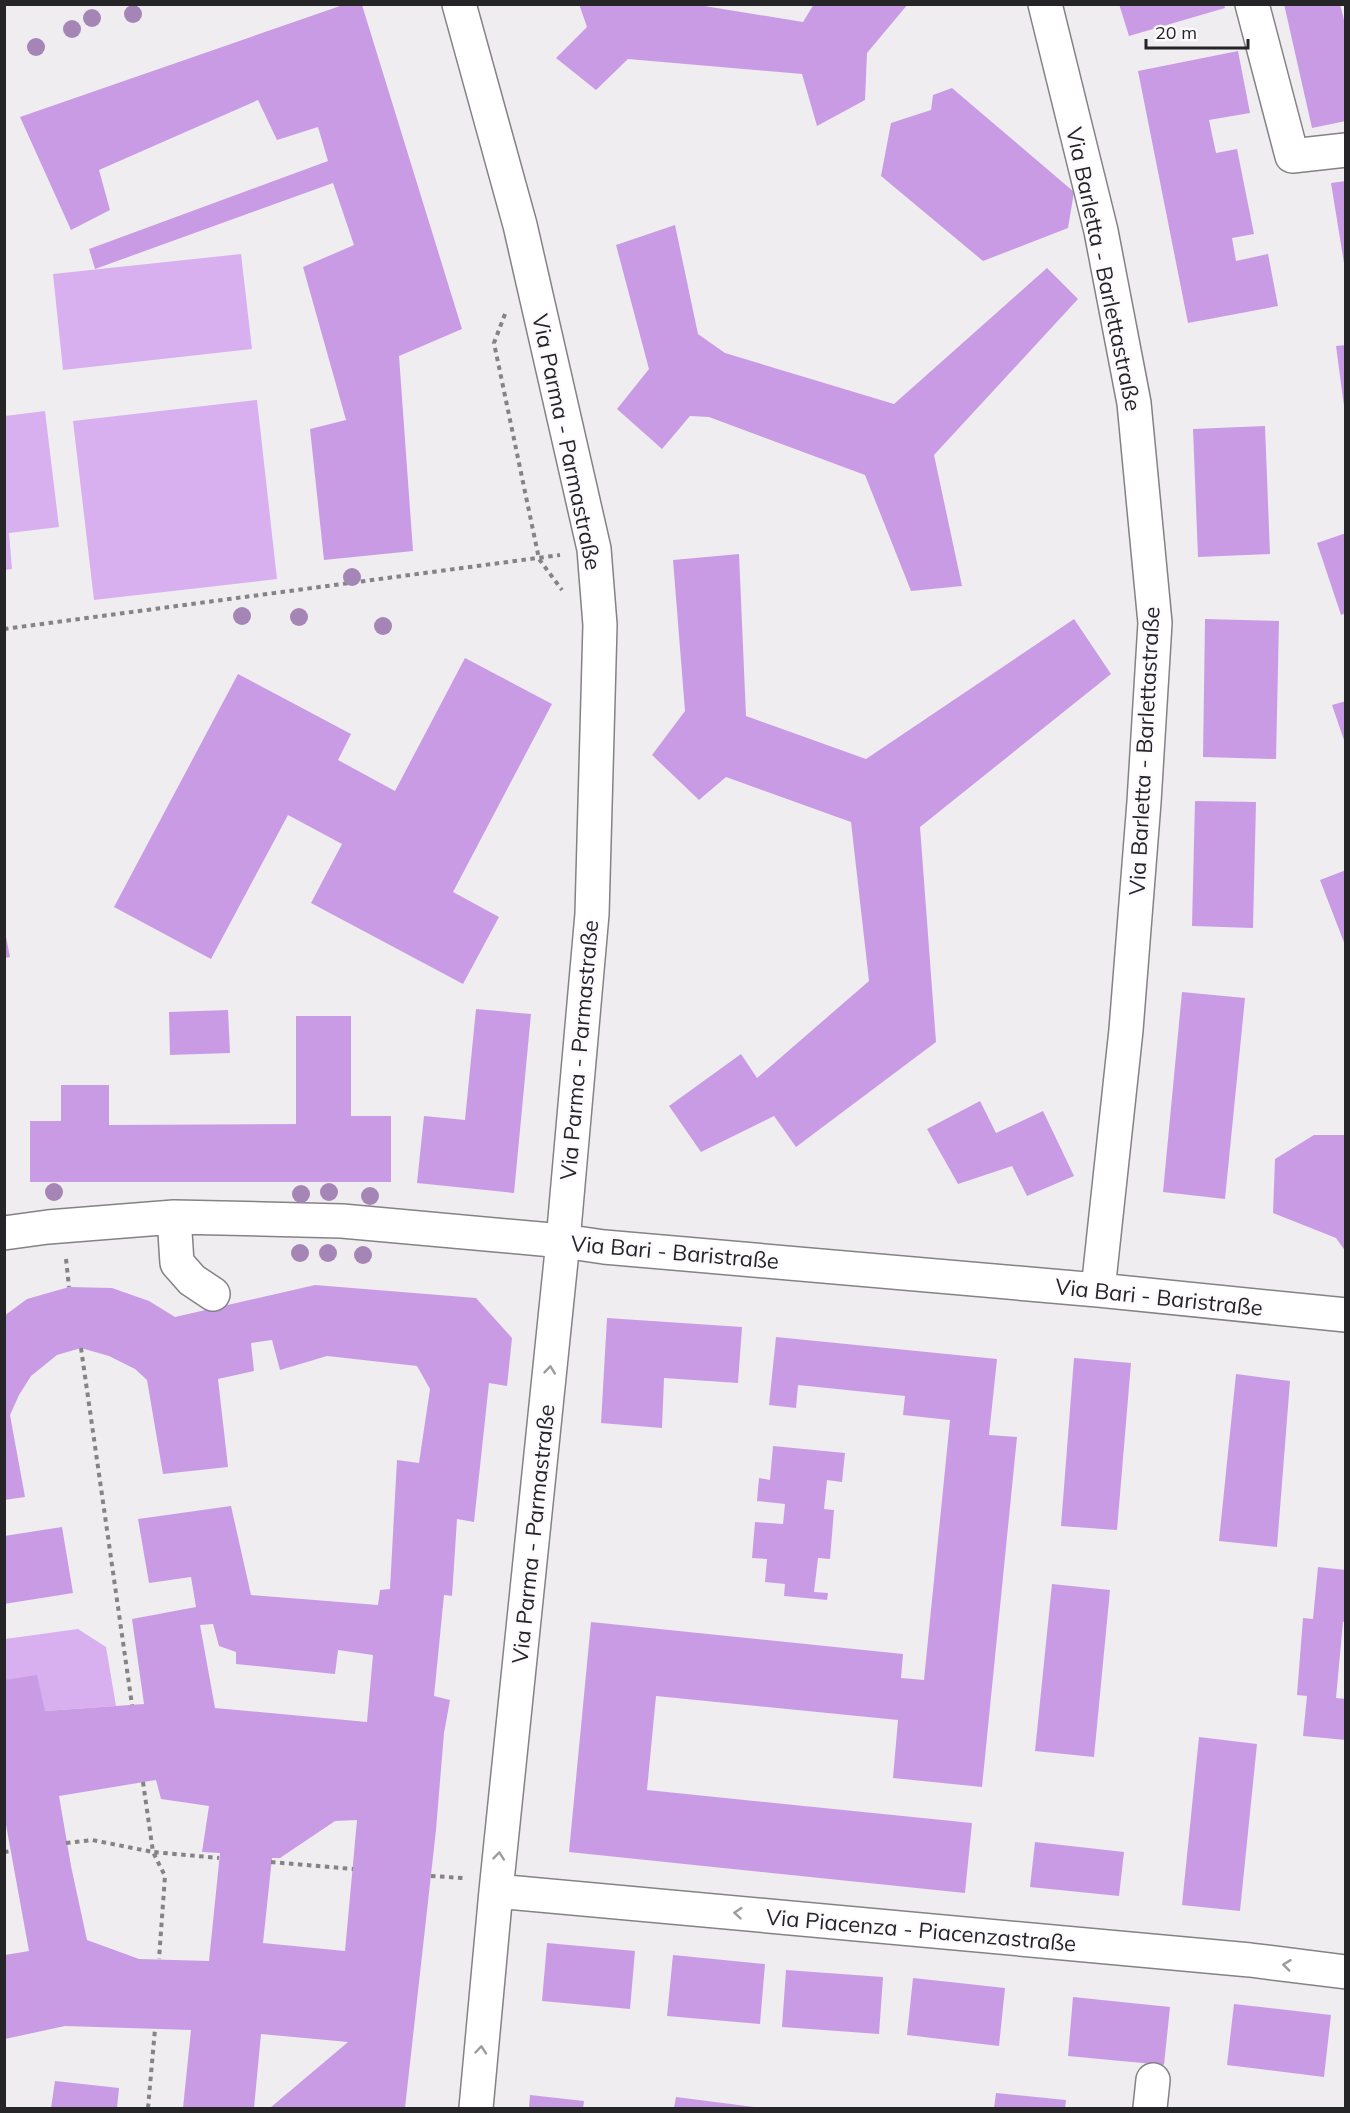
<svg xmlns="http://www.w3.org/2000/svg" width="1350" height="2113" font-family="Mulish,sans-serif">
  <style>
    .green { fill: #d8b0f0 }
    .building { fill: #ca9be5; fill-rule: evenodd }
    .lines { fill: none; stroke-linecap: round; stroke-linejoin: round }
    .minor-casing { stroke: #848285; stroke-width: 36 }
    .path { stroke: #858386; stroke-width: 4; stroke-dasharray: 4.5 4.5; stroke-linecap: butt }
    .minor { stroke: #fff; stroke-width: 33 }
    .tree { fill: #a585b6 }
    .oneway { stroke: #9d9c9d }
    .labels { text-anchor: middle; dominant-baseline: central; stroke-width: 4.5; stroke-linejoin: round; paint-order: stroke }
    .street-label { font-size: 22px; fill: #252426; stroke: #fcfafe }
  </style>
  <rect width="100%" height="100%" fill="#efedf0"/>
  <path class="green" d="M241 254 252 349 63 370 53 274Z
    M257 400 277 579 94 600 73 421Z
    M45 411 59 527 9 533 12 569 5 570V416Z
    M78 1629 106 1647 116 1706 45 1711 5 1680V1639Z"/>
  <path class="building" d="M579 4H692L803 22 814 4H908L867 53 865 100 817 126 802 74 628 59 596 90 556 58 587 27Z
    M1119 4H1224L1225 8 1129 36Z
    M1284 4H1340L1346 28V121L1312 128Z
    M343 5H362L462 329 399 356 413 551 324 560 310 429 346 420 303 267 354 245 333 183 95 269 89 249 328 161 318 127 277 140 258 100 99 170 110 210 71 230 20 117Z
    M1238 51 1250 113 1209 120 1216 153 1237 149 1254 234 1232 238 1236 261 1268 254 1278 306 1188 323 1138 71Z
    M952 88 1074 192 1068 228 983 261 881 176 891 123 931 110 933 95Z
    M1346 181V263H1344L1331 183Z
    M675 225 698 334 725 353 894 404 1047 268 1078 299 934 455 962 586 911 591 865 475 709 417 690 416 662 449 617 409 649 369 616 245Z
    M1346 345V406H1344L1336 346Z
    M1265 426 1270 554 1198 557 1193 429Z
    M1346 533V613L1341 615 1317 543Z
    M739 554 746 716 866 759 1074 619 1111 674 920 827 936 1042 796 1147 774 1116 701 1152 669 1106 741 1054 757 1078 869 981 851 822 726 777 699 800 652 755 685 711 673 560Z
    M1205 619 1279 621 1276 759 1203 757Z
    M465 658 552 704 453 892 499 917 463 984 311 903 342 844 288 815 211 959 114 907 238 674 351 734 338 760 395 791Z
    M1346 701V743H1345L1332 705Z
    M1195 801 1256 802 1253 928 1192 926Z
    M1346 870V945H1345L1320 880Z
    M4 927 10 957 4 958Z
    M1182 992 1245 998 1225 1199 1163 1192Z
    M476 1009 531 1014 514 1193 417 1183 424 1116 465 1120Z
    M228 1010 230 1053 170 1055 169 1012Z
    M296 1016H351V1116H391V1182H30V1121H61V1085H109V1125L296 1124Z
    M980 1101 996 1133 1043 1111 1074 1176 1027 1196 1012 1166 958 1184 927 1129Z
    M1314 1135H1346V1252L1336 1238 1273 1213 1275 1159Z
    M315 1285 476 1298 512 1338 507 1386 489 1383 474 1522 457 1519 452 1596 444 1595 434 1696 450 1700 444 1733 436 1830 405 2108H270L348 2042 261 2034 254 2108H183L191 2030 65 2026 5 2039V1955L29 1951 4 1814V1680L37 1675 45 1711 144 1704 132 1619 196 1607 191 1577 149 1583 138 1519 231 1506 251 1595 378 1605 380 1590 390 1589 397 1460 419 1463 430 1389 417 1366 327 1356 280 1370 272 1340 251 1343 254 1371 218 1379 228 1467 163 1474 147 1380 135 1369 109 1356 81 1348 57 1355 31 1376 19 1395 10 1415 25 1497 4 1500V1316L27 1299 69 1287 112 1288 149 1301 175 1317ZM213 1624 219 1646 236 1652V1664L335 1674 338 1650 373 1655 367 1722 215 1708 200 1625ZM156 1780 161 1799 209 1806 202 1852 220 1853 209 1961 139 1959 87 1940 71 1866 59 1796ZM357 1820 345 1951 263 1943 272 1858H280L335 1821Z
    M607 1318 742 1327 738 1383 664 1378 662 1428 601 1423Z
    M776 1337 997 1359 989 1435 1017 1437 982 1787 893 1778 898 1720 656 1696 647 1790 972 1823 965 1893 569 1852 591 1622 903 1654 901 1678 924 1680 950 1420 903 1415 905 1396 798 1385 796 1408 769 1405Z
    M1074 1358 1131 1363 1117 1530 1061 1526Z
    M1236 1374 1290 1381 1277 1547 1219 1541Z
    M773 1446 845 1453 842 1482 827 1480 824 1509 834 1510 830 1559 818 1558 814 1592 828 1593 827 1600 784 1596 785 1584 765 1582 767 1559 752 1558 755 1522 783 1524 785 1504 757 1501 759 1478 770 1480Z
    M62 1527 73 1593 4 1604V1536Z
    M1318 1567 1346 1570V1622H1343L1336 1698 1346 1699V1740L1303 1736 1307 1696 1297 1695 1303 1618 1313 1619Z
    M1052 1584 1110 1590 1094 1757 1035 1751Z
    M1199 1737 1257 1744 1240 1911 1182 1905Z
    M1035 1842 1124 1852 1119 1896 1030 1887Z
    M547 1943 635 1951 630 2009 542 2001Z
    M673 1955 765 1964 760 2024 667 2016Z
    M786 1970 883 1977 879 2034 782 2027Z
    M913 1978 1005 1988 999 2046 907 2035Z
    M1073 1997 1170 2007 1164 2065 1068 2056Z
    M1234 2004 1331 2015 1324 2077 1227 2065Z
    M55 2081 119 2088 117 2108H51Z
    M996 2093 1066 2100 1065 2108H994Z
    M530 2095 584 2101 583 2108H529Z
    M676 2097 754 2107V2108H674Z"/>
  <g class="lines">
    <g class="minor-casing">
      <path id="minor" d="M459 4 520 225 594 549 600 625 592 914 563 1241 496 1891 476 2108
        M1045 4 1101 231 1134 403 1155 623 1144 802 1126 1030 1098 1290
        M1252 4 1292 156 1346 150
        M174 1217 177 1263 192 1280 213 1294
        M4 1233 48 1227 174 1217 262 1219 342 1221 563 1241 604 1247 1098 1290 1346 1315
        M496 1891 1250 1960 1346 1972
        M1150 2108 1153 2080"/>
    </g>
    <path class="path" d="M505 314 494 343 539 559 562 590
      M4 629 560 555
      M66 1259 69 1287
      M81 1348 132 1705
      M143 1782 153 1852 219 1858
      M66 1843 92 1840 153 1852 165 1876 159 1959
      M4 1852 12 1851
      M271 1862 353 1869
      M431 1876 463 1878
      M148 2108 155 2029"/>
    <use href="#minor" class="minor"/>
  </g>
  <g class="tree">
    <circle cx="133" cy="14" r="9"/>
    <circle cx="92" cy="18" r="9"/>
    <circle cx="72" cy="29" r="9"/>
    <circle cx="36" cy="47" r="9"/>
    <circle cx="352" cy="577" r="9"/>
    <circle cx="242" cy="616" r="9"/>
    <circle cx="299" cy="617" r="9"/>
    <circle cx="383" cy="626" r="9"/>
    <circle cx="54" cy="1192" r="9"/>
    <circle cx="329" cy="1192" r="9"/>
    <circle cx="301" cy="1194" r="9"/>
    <circle cx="370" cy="1196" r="9"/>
    <circle cx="300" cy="1253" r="9"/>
    <circle cx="328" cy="1253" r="9"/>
    <circle cx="363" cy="1255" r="9"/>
  </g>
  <defs><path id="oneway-chevron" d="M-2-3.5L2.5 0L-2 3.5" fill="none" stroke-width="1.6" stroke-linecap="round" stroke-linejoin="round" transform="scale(1.5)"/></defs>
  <g class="oneway">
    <use href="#oneway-chevron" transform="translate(550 1370) rotate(-84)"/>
    <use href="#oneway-chevron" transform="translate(499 1856) rotate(-84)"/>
    <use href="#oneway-chevron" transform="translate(738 1913) rotate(-175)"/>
    <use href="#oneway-chevron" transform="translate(1287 1965) rotate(-173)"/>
    <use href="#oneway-chevron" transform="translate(481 2050) rotate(-85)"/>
  </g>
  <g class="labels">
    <g class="street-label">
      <text transform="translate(1104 269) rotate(78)">Via Barletta - Barlettastraße</text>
      <text transform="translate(567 442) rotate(78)">Via Parma - Parmastraße</text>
      <text transform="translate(1144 751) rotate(-87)">Via Barletta - Barlettastraße</text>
      <text transform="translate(579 1050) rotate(-85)">Via Parma - Parmastraße</text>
      <text transform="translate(675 1252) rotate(5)">Via Bari - Baristraße</text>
      <text transform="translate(1159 1297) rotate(6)">Via Bari - Baristraße</text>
      <text transform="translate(533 1534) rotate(-84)">Via Parma - Parmastraße</text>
      <text transform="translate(921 1930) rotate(5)">Via Piacenza - Piacenzastraße</text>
    </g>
  </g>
  <rect width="1350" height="2113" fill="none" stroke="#252426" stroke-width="12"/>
  <path d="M1146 39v9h102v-9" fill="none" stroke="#252426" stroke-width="3"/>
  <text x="1155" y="39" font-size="18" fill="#252426" stroke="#fcfafe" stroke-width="4.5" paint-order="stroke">20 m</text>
</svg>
